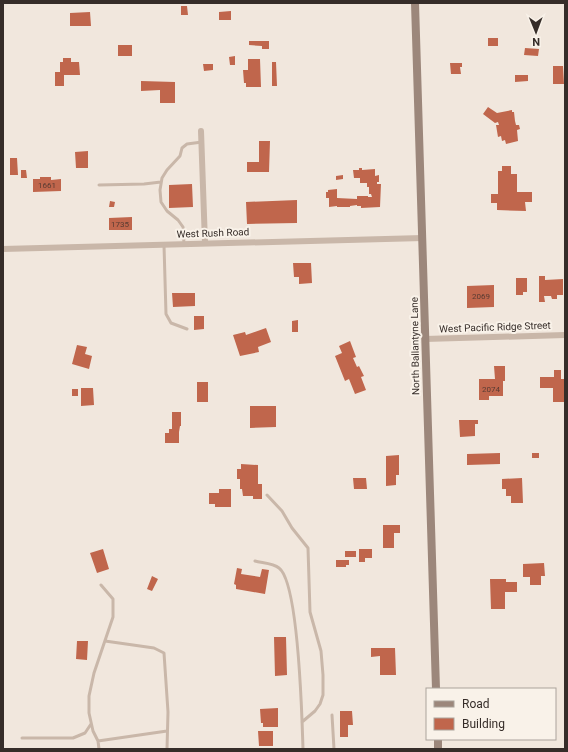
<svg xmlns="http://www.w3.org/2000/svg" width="568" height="752" font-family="Roboto,sans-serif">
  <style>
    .building { fill: #c0664c }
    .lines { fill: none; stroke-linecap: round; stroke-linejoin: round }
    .lane { stroke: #c9b7a9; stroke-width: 3 }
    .street { stroke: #c9b7a9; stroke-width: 6 }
    .secondary { stroke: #9c877b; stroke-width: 8 }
    .labels { text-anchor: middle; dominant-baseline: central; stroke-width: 4; stroke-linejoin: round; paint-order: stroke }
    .number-label { font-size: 8px; fill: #583b32 }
    .street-label { font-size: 10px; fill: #362d29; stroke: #f9f2e9 }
  </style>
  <rect width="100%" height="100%" fill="#f1e7dd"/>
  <path class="building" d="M181 6H187L188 15H181Z
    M231 11V20H219V12Z
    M90 12 91 26H70V13Z
    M488 38H498V46H488Z
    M249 41H269V49H262V46L249 45Z
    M118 45H132V56H118Z
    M525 48 539 49 538 56 524 55Z
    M235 56V65H230L229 57Z
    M63 58H71V62H79L80 75H64V86H55V72H60V62H63Z
    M248 59H260L261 87H246V83H244L243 70H248Z
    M272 62H276L277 86H272Z
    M450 63H462V67H460L461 74H451Z
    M203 64H213V70L204 71Z
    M553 66H563L564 84H553Z
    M515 75H528V81L515 82Z
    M141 81 175 82V103H160V90L141 91Z
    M488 107 497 113 512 110V112H514L515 121 516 125H519L520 129 517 130 518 141 506 144 505 140 502 141 501 136 498 137 496 125H499L498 122 495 123 483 114Z
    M259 141H270L269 172H247V162H259Z
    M88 151V168H76L75 152Z
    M10 158H17L18 175H10Z
    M502 166H511V174H517V192H532V202H525L526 211 497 210V203H491V194H498V171H502Z
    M359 168H362V170L375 169V176L379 175V182H377V184H381L380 207 361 208V206H357V205L350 206V207H337V206L329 207V198H326V192H328V190L337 189V198L357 199V196H368V197H372L371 194H369V187H367V183H360V178H354L353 170H359Z
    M21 170H26L27 178H21Z
    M343 175V179L336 180V176Z
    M40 177H51V180L61 179V191L33 192V179H40Z
    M192 184 193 207 169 208V185Z
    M297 200V223L247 224 246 202Z
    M110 201 115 202 114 207H109Z
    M132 217V230H109V218Z
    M293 263H311L312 283 299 284V277H294Z
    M539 276H545V280L563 279V295H557V299H552L551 296H544L545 302H539Z
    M516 278H527V292H523V295H516Z
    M494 285V307L467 308V286Z
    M172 293H195V306L173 307Z
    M194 316H204V329L194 330Z
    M298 320V332H292V321Z
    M266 328 271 342 258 347 259 352 240 356 233 335 245 332 246 335Z
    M350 341 356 357 353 358 357 367 359 366 364 376 361 377 366 390 355 394 349 379 345 381 335 356 342 353 339 346Z
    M77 345 87 347 85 354 92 356 89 369 72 364Z
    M494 366H505V381H503V396H489V400H479V379H495Z
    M554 370H561V379H565V402H553V388H540V377H554Z
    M197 382H208V402H197Z
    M81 388H93L94 405 81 406Z
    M72 389H78V396H72Z
    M250 406H276V427L250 428Z
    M172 412H181V426H180L179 432V443H165V433H169V429H172Z
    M459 420H478V424H475V436L460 437Z
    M500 453V464L467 465V454Z
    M532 453H539V458H532Z
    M399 455V475H396V485L386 486V456Z
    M241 464 258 465V484H262V499H253V496H243L242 489H240V479H237V469H241Z
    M353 478H366L367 489H354Z
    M522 478 523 503H511V496H506V489H502V479Z
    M219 489H231V507H215V504H209V493H219Z
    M383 525H400V533H394V548H383Z
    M103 549 109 569 97 573 90 553Z
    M359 549H372V558H365V562H359Z
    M345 551H356V557H345Z
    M336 560H349V565H346V567H336Z
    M544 563 545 576H541V585H530V577H523V564Z
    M237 568 242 569 241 574 260 577 262 569 269 570 265 594 236 589V585L234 584Z
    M152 576 158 579 152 591 147 589Z
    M490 579H506V582H517V592H505V609H491Z
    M274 637H286L287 675 275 676Z
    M77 641H88L87 660 76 659Z
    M371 648H395L396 675H380V656L371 657Z
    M278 708V727H263V723H261L260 709Z
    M340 711H352L353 725H348V737H340Z
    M258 731H273V746H259Z"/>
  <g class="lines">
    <path class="lane" d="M99 185 144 184 161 182
      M184 244 183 227 178 220 167 211 161 202 160 190 162 178 167 170 180 156 182 148 187 144 202 142
      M164 245 166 314 171 323 187 329
      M267 495 282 511 292 528 308 548 310 612 321 651 323 675V695L320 704 315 711 302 722
      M255 561C262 563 273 563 279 568 299 583 302 719 303 749
      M105 641 154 648 164 653 168 712 167 749
      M332 715 334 749
      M22 738H73L85 733 91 724
      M98 741 167 731
      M99 749 98 741 93 731 89 713V696L94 673 113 617V599L101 585"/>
    <path class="street" d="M201 131 205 243
      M3 249 423 238
      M425 339 565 335"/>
    <path class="secondary" d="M415 3 436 689
      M438 739V749"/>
  </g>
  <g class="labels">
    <g class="number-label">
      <text x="47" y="185">1661</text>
      <text x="120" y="224">1735</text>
      <text x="481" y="296">2069</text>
      <text x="491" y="389">2074</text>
    </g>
    <g class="street-label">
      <text transform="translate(213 233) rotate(-2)">West Rush Road</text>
      <text transform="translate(495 327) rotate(-2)">West Pacific Ridge Street</text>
      <text transform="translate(415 346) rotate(-91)">North Ballantyne Lane</text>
    </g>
  </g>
  <rect width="568" height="752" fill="none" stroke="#362d29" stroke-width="8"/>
  <rect x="426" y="688" width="130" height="52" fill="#f9f2e9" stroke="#aba39c"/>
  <rect x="434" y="701" width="20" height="6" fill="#9c877b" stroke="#aba39c"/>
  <text x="462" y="708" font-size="12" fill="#362d29">Road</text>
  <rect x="434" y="718" width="20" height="12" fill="#c0664c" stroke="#aba39c"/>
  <text x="462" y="728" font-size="12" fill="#362d29">Building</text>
  <g transform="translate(536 32) rotate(179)" stroke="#f9f2e9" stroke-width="3" paint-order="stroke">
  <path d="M0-3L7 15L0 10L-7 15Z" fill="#362d29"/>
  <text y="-6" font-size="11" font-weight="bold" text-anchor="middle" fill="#362d29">N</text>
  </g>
</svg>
